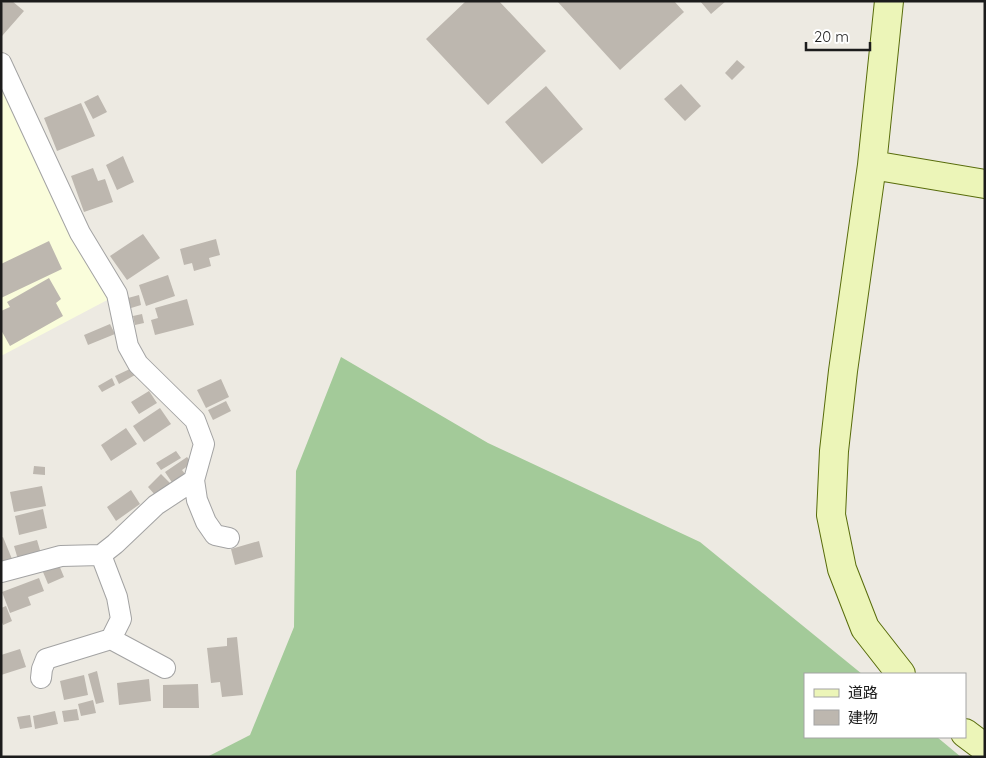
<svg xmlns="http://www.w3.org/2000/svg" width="986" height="758" font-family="Quicksand,'Noto Sans JP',sans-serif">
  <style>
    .education { fill: #fafddb }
    .forest { fill: #a3ca99 }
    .building { fill: #bdb7af }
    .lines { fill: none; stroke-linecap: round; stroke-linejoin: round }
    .street-casing { stroke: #a3a3a3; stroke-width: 22 }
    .secondary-casing { stroke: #586c0b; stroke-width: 30 }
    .street { stroke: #fff; stroke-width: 20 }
    .secondary { stroke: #ecf5b8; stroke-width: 28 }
  </style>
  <rect width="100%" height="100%" fill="#edeae2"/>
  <path class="education" d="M1 75 113 297 1 356Z"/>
  <path class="forest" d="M341 357 488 443 700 542 862 674H805V737H937L961 757H207L250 735 294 627 296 471Z"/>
  <path class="building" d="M4 1H12L24 11 2 36 1 35V5Z
    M466 1H499L546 51 488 105 426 39Z
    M557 1H674L684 12 620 70Z
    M700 1H726L711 14Z
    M737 60 745 67 732 80 725 73Z
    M681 84 701 106 685 121 664 99Z
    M546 86 583 129 542 164 505 122Z
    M98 95 107 112 93 119 84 102Z
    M81 103 95 136 57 151 44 118Z
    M123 156 134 182 117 190 106 165Z
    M93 168 98 181 105 179 113 202 84 212 71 176Z
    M143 234 160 258 127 280 110 256Z
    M216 239 220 255 209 258 211 266 194 271 192 263 184 265 180 249Z
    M49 241 62 269 1 298V264Z
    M168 275 175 296 146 306 139 285Z
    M49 278 61 299 56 303 63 316 10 346 1 330V311L10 307 7 302Z
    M139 295 141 305 131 308 128 298Z
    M187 299 194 325 155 335 151 320 158 318 155 308Z
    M142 314 144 323 135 325 133 316Z
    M110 324 115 334 88 345 84 335Z
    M132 368 135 375 119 384 115 376Z
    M112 378 115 385 102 392 98 386Z
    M221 379 229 397 206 408 197 390Z
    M149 391 157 403 139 414 131 402Z
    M226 401 231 411 213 420 208 410Z
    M160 408 171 424 144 442 133 426Z
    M126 428 137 444 111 461 101 445Z
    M176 451 181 458 161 470 156 463Z
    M187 457 192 463 182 470 188 478 175 487 165 472Z
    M34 466 45 467V475L33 474Z
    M161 474 170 483 156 496 148 487Z
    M42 486 46 506 14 512 10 492Z
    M131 490 140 504 116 521 107 507Z
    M43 509 47 528 19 535 15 516Z
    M3 537 12 559 1 563V538Z
    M37 540 42 557 19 563 14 546Z
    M259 541 263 557 235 565 231 549Z
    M59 565 64 577 48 584 43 572Z
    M39 578 44 591 28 597 31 605 10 613 2 592Z
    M6 606 12 621 3 625 1 620V608Z
    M237 637 243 695 222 697 220 682 211 683 207 648 227 646V638Z
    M20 649 26 667 1 675V655Z
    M97 671 104 702 96 704 88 674Z
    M84 675 88 695 64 700 60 681Z
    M149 679 151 701 119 705 117 683Z
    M198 684 199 708H163V685Z
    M93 700 96 713 81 716 78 704Z
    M77 709 79 720 64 722 62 711Z
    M55 711 58 724 35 729 33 716Z
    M30 715 32 727 20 729 17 717Z"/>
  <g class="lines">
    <g class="street-casing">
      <path id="street" d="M1 63 80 233 117 294 128 346 138 364 195 420 204 444 194 480 156 505 115 544 101 555 61 556 1 572
        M194 480 197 500 206 522 215 535 229 538
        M111 639 165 668
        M41 678 42 669 46 659 111 639 121 619 117 597 101 555"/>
    </g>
    <g class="secondary-casing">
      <path id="secondary" d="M889 1 872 165 843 371 834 451 831 515 842 569 865 628 901 674
        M872 165 985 184
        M965 733 985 748"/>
    </g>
    <use href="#street" class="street"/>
    <use href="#secondary" class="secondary"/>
  </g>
  <rect width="986" height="758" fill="none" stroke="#1c1c1c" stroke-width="5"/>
  <rect x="804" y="673" width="162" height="65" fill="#ffffff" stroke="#a4a4a4"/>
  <rect x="814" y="689" width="25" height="8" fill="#ecf5b8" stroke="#a4a4a4"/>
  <text x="848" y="698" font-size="15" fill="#1c1c1c">道路</text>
  <rect x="814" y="710" width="25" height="15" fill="#bdb7af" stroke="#a4a4a4"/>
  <text x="848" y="723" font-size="15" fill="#1c1c1c">建物</text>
  <path d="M806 42v8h64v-8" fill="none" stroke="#1c1c1c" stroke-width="2.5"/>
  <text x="814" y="42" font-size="15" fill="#1c1c1c" stroke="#ffffff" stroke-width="4" paint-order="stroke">20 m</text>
</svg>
